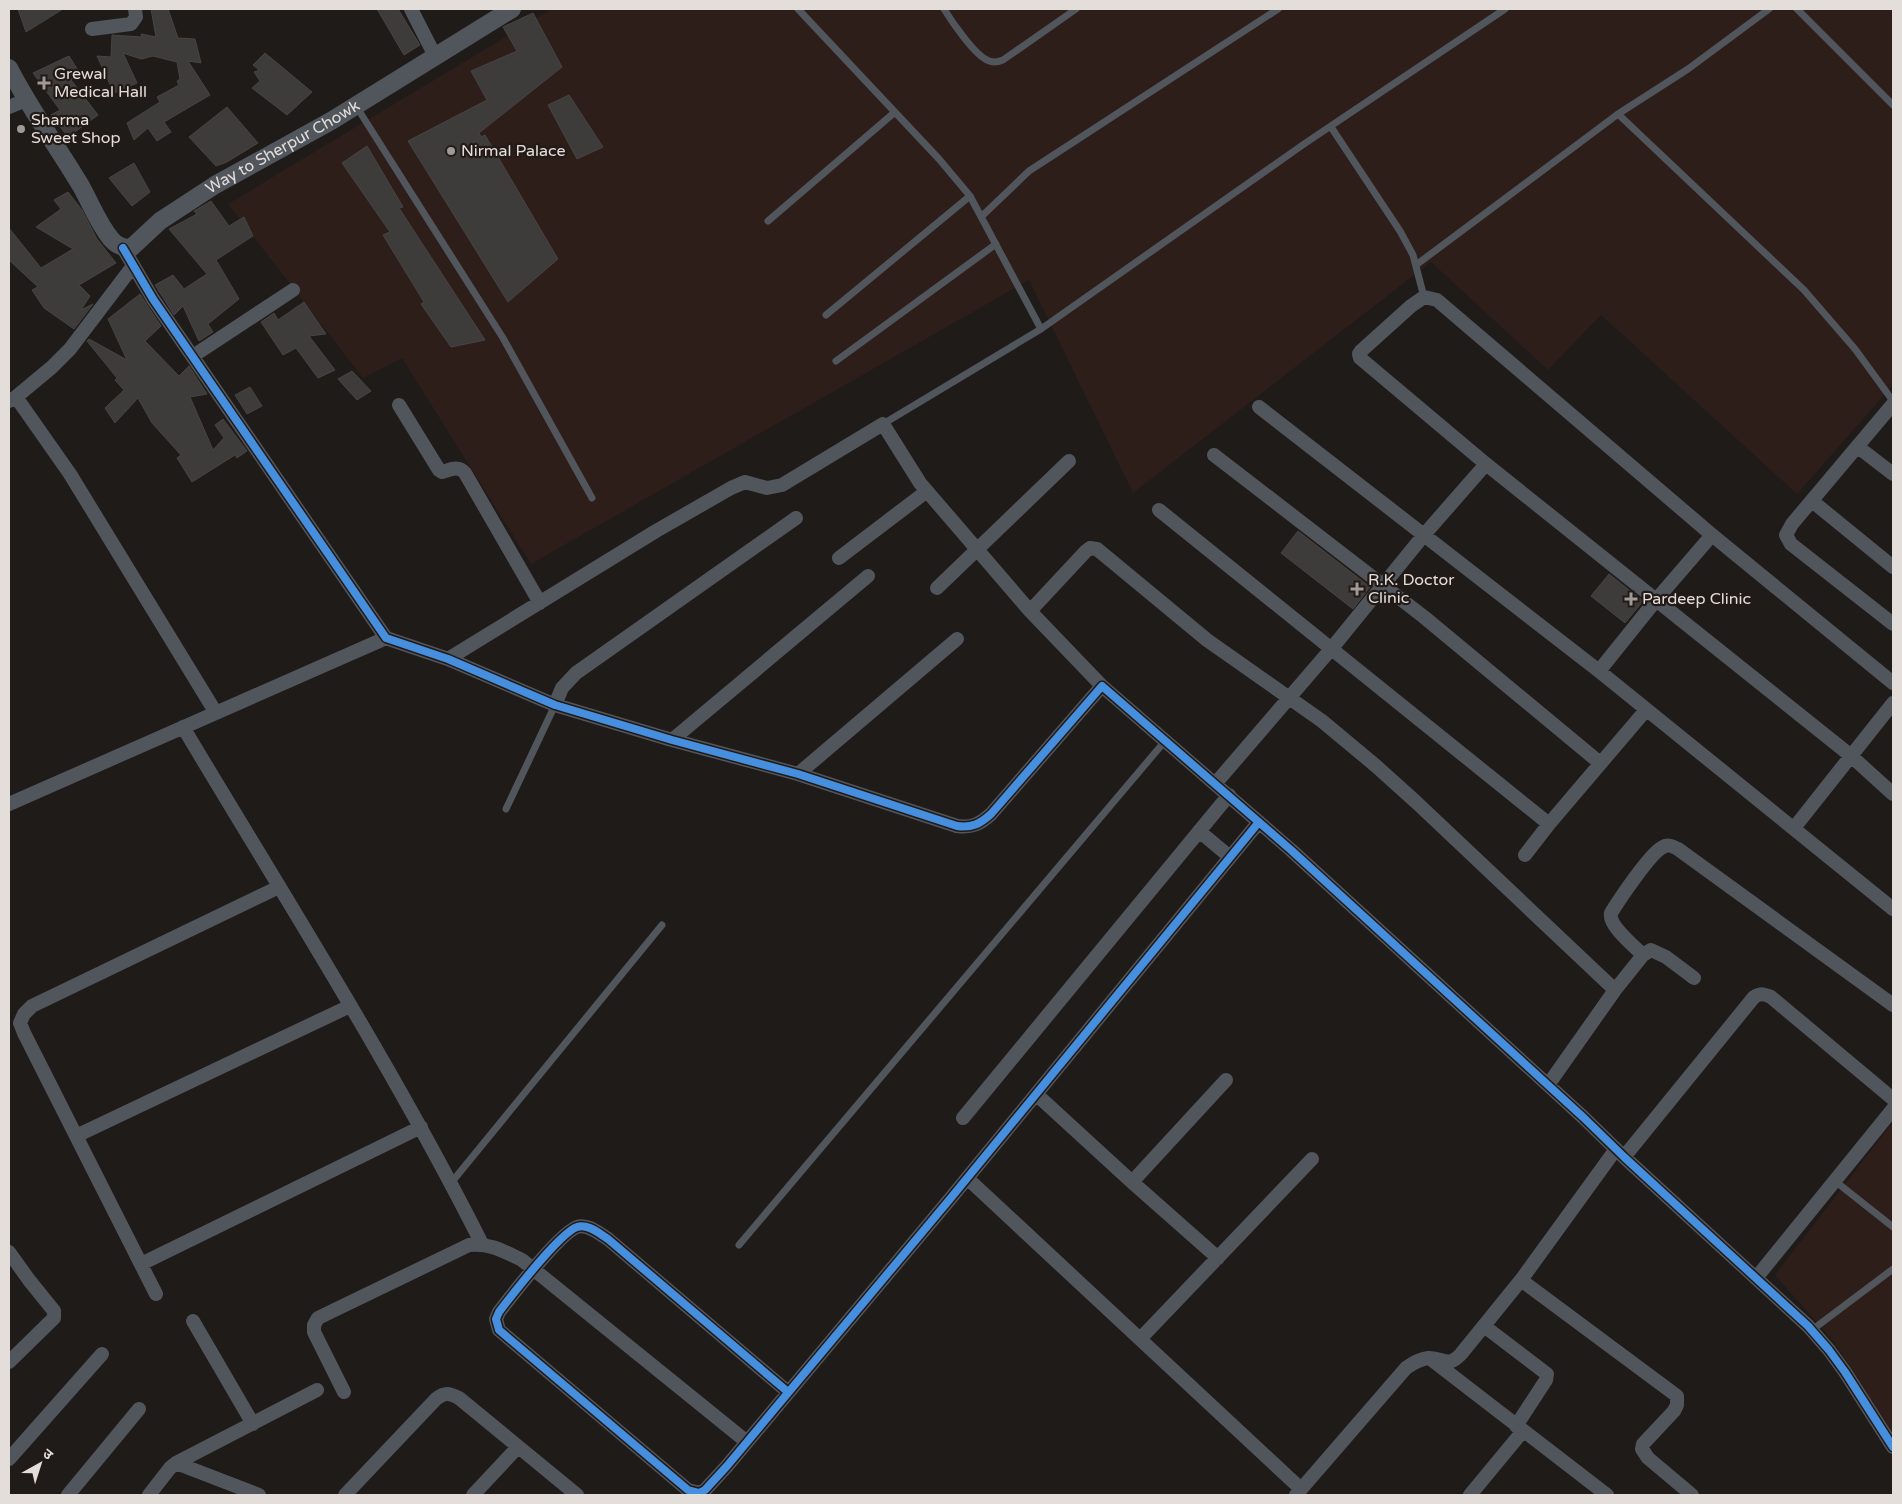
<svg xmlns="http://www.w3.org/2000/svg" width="1902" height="1504" font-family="'Varela Round','Noto Sans Devanagari',sans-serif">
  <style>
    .industrial { fill: #2e1e1a }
    .building { fill: #3e3b3b; stroke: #474444 }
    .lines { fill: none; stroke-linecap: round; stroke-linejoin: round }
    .service { stroke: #51555c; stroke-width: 7 }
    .minor { stroke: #51555c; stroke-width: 14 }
    .tertiary { stroke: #51555c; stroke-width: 18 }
    .cycleway-casing { stroke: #221a16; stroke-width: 11 }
    .cycleway { stroke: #468fdf; stroke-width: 8 }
    .poi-dot { fill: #9f9a97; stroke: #221a16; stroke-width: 2 }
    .labels { text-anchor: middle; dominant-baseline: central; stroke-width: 4.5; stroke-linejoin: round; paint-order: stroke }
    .poi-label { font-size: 16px; fill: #e4dedb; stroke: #221a16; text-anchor: start }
    .street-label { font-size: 16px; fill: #e4dedb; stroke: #221a16 }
  </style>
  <rect width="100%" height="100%" fill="#1f1b19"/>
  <path class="industrial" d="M552 9H1893V385L1797 494 1601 315 1548 370 1431 262 1133 493 1029 280 531 564 402 358 363 378 228 204Z
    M1893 1122V1434L1835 1343 1775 1275Z"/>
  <path class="building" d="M18 9H63L26 32Z
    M151 9H168L178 38 195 39 201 63 188 61 210 95 164 122 171 132 157 141 148 128 134 140 127 123 160 102 157 97 179 85 177 81 180 79 177 62 153 56 141 59 123 53 137 83 114 93 97 56 111 57 112 35 142 37 141 34 156 37Z
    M377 9H398L420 45 404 55Z
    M533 13 562 67 479 133 481 137 485 135 558 259 508 302 408 141 487 100 471 71 517 51 503 27Z
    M265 53 312 92 287 115 252 88 260 81 254 72 259 70 253 65Z
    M69 56 81 75 71 80 98 115 68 137 51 115 60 110 33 73Z
    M569 95 603 147 577 159 548 105Z
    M227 107 258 143 227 162 216 166 189 137Z
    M367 146 403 207 399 208 485 340 451 347 421 304 424 302 383 235 390 232 342 163Z
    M134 163 150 192 132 206 109 178Z
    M68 192 82 210 97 239 116 263 79 285 90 296 81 310 93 304 74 329 44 308 32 290 38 287 9 260V228L41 268 73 249 36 227 61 209 54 200Z
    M211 201 229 226 244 217 253 236 216 260 239 299 208 324 213 332 199 341 183 306 174 315 155 285 173 275 184 289 207 274 169 229 197 214 194 211Z
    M140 294 161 326 145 341 179 376 189 366 207 394 190 397 213 450 224 438 215 425 223 419 247 451 237 458 235 455 192 482 177 458 181 455 152 423 138 398 115 423 105 408 124 390 115 380 117 378 87 341 89 339 127 360 108 319Z
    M304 302 326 334 309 336 335 370 318 378 296 348 283 355 261 322 274 313 278 320Z
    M352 371 371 391 357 400 338 379Z
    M250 387 262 406 247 414 235 395Z
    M1298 531 1370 587 1353 609 1281 553Z
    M1609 574 1643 601 1625 623 1591 596Z"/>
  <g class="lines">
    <path class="service" d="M798 9 939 159 970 196 1041 329
      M944 9C952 22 974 54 987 60 992 63 998 62 1003 60L1076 9
      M1797 9 1893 105
      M356 106 503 338 592 498
      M1618 114 1804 290 1855 349 1893 401
      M1331 127 1400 231 1413 255 1424 297
      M982 216 1029 171 1278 9
      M768 221 895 112
      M1416 265 1618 114 1688 69 1769 9
      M826 315 970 196
      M836 361 996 244
      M883 424 1041 329 1304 144 1505 9
      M506 809 555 705
      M1835 1181 1893 1227
      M451 1183 662 925
      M739 1245 1165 741
      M1812 1330 1893 1269"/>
    <path class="minor" d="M411 9 435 56
      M92 29 131 24 136 17 135 9
      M9 107 26 100
      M123 248 153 299 386 638 448 659 555 705 672 740 798 774 957 826C972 828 980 824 991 814L1102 686 1291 850 1584 1118 1624 1157 1808 1326 1829 1350 1845 1372 1893 1447
      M193 356 293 290
      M16 397 70 474 216 713
      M9 401 16 397 52 367 70 349 133 266
      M1893 404 1792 524 1786 535 1791 544 1893 624
      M399 405 439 470 442 472C450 470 458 465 465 473L540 603
      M1259 407 1599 671 1893 909
      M1858 447 1893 474
      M1214 455 1424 617 1600 763
      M1812 501 1893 567
      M1159 510 1549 824
      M839 558 927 491
      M937 588 1069 461
      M1030 611 1086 551 1090 548 1097 549 1207 640 1322 721 1376 766 1416 802 1615 990 1548 1085
      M448 659 656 531 731 488 745 482 767 488 782 485 883 424 920 483 1030 611 1102 686
      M1599 671 1656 600 1712 535
      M1893 683 1712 535 1437 300 1424 297 1411 306 1361 351 1359 354 1360 358 1486 464 1850 755 1893 794
      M555 705 562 688 576 673 796 518
      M183 727C285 898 393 1067 482 1244
      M672 740 868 576
      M798 774 957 639
      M1215 784 1332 648 1423 536 1486 464
      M9 804 386 638
      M1794 828 1893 703
      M1199 831 1230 857
      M1525 855 1549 824 1646 710
      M1643 955C1634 946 1608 925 1611 913 1619 900 1651 852 1663 847 1668 844 1672 846 1678 849L1893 1005
      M1615 990 1643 955 1651 950 1666 957 1694 978
      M1036 1094 1132 1182 1218 1258
      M963 1118 1229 795
      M76 1136 350 1006
      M1624 1157 1754 997C1761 993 1764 994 1771 997L1893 1099
      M967 1178 1301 1489
      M1132 1182 1226 1080
      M9 1252 29 1280 54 1311V1318L9 1362
      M141 1264 421 1127
      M1756 1278 1893 1109
      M1521 1280 1677 1396V1405L1674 1411 1643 1444 1642 1449 1648 1458 1692 1495
      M156 1294 24 1033 20 1023 24 1014 32 1006 279 887
      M193 1321 253 1424
      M1484 1326 1547 1374 1546 1380 1516 1426
      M1140 1339 1312 1159
      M1432 1360 1607 1495
      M344 1392 314 1332V1325L318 1318 469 1245C491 1243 503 1251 522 1260L747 1442
      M788 1392 608 1239C600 1234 587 1223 577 1227 560 1233 512 1295 499 1312L496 1319 499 1330 688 1490 699 1493 705 1490 727 1466 950 1199 1259 822
      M9 1459 102 1354
      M176 1463 259 1495
      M68 1495 139 1409
      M149 1495 170 1468 176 1463 317 1390
      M345 1495 436 1399C445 1392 449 1393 459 1398L577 1495
      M473 1495 517 1448
      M1296 1495 1406 1368C1413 1363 1420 1359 1428 1358 1444 1357 1447 1369 1461 1354L1521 1280 1616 1149
      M1470 1495 1523 1431"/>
    <path class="tertiary" id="s1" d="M9 68C30 109 57 146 81 186 91 204 98 223 111 239 117 246 123 248 131 248L160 221 215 185 331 121 512 9"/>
    <g class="cycleway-casing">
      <path id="cycleway" d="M123 248 153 299 386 638 448 659 555 705 672 740 798 774 957 826C972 828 980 824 991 814L1102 686 1291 850 1584 1118 1624 1157 1808 1326 1829 1350 1845 1372 1893 1447
        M788 1392 608 1239C600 1234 587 1223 577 1227 560 1233 512 1295 499 1312L496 1319 499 1330 688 1490 699 1493 705 1490 727 1466 950 1199 1259 822"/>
    </g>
    <use href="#cycleway" class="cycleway"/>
  </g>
  <g class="poi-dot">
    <path d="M41.5 75.5h5v5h5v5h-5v5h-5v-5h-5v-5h5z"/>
    <circle cx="21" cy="129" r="5"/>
    <circle cx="451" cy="151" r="5"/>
    <path d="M1354.5 581.5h5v5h5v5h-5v5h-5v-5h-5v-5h5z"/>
    <path d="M1628.5 591.5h5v5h5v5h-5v5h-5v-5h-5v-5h5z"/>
  </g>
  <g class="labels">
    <g class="poi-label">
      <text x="54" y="74">Grewal<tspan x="54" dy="18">Medical Hall</tspan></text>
      <text x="31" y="120">Sharma<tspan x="31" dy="18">Sweet Shop</tspan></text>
      <text x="461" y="151">Nirmal Palace</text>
      <text x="1368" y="580">R.K. Doctor<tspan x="1368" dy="18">Clinic</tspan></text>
      <text x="1642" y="599">Pardeep Clinic</text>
    </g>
    <g class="street-label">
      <text stroke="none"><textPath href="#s1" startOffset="405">Way to Sherpur Chowk</textPath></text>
    </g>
  </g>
  <rect width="1902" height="1504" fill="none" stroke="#e4dedb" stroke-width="20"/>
  <g transform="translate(40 1464) rotate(39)" stroke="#221a16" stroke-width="4" paint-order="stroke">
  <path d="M0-4L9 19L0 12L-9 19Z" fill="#e4dedb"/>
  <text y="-8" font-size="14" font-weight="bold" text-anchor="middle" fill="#e4dedb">उ</text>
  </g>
</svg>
